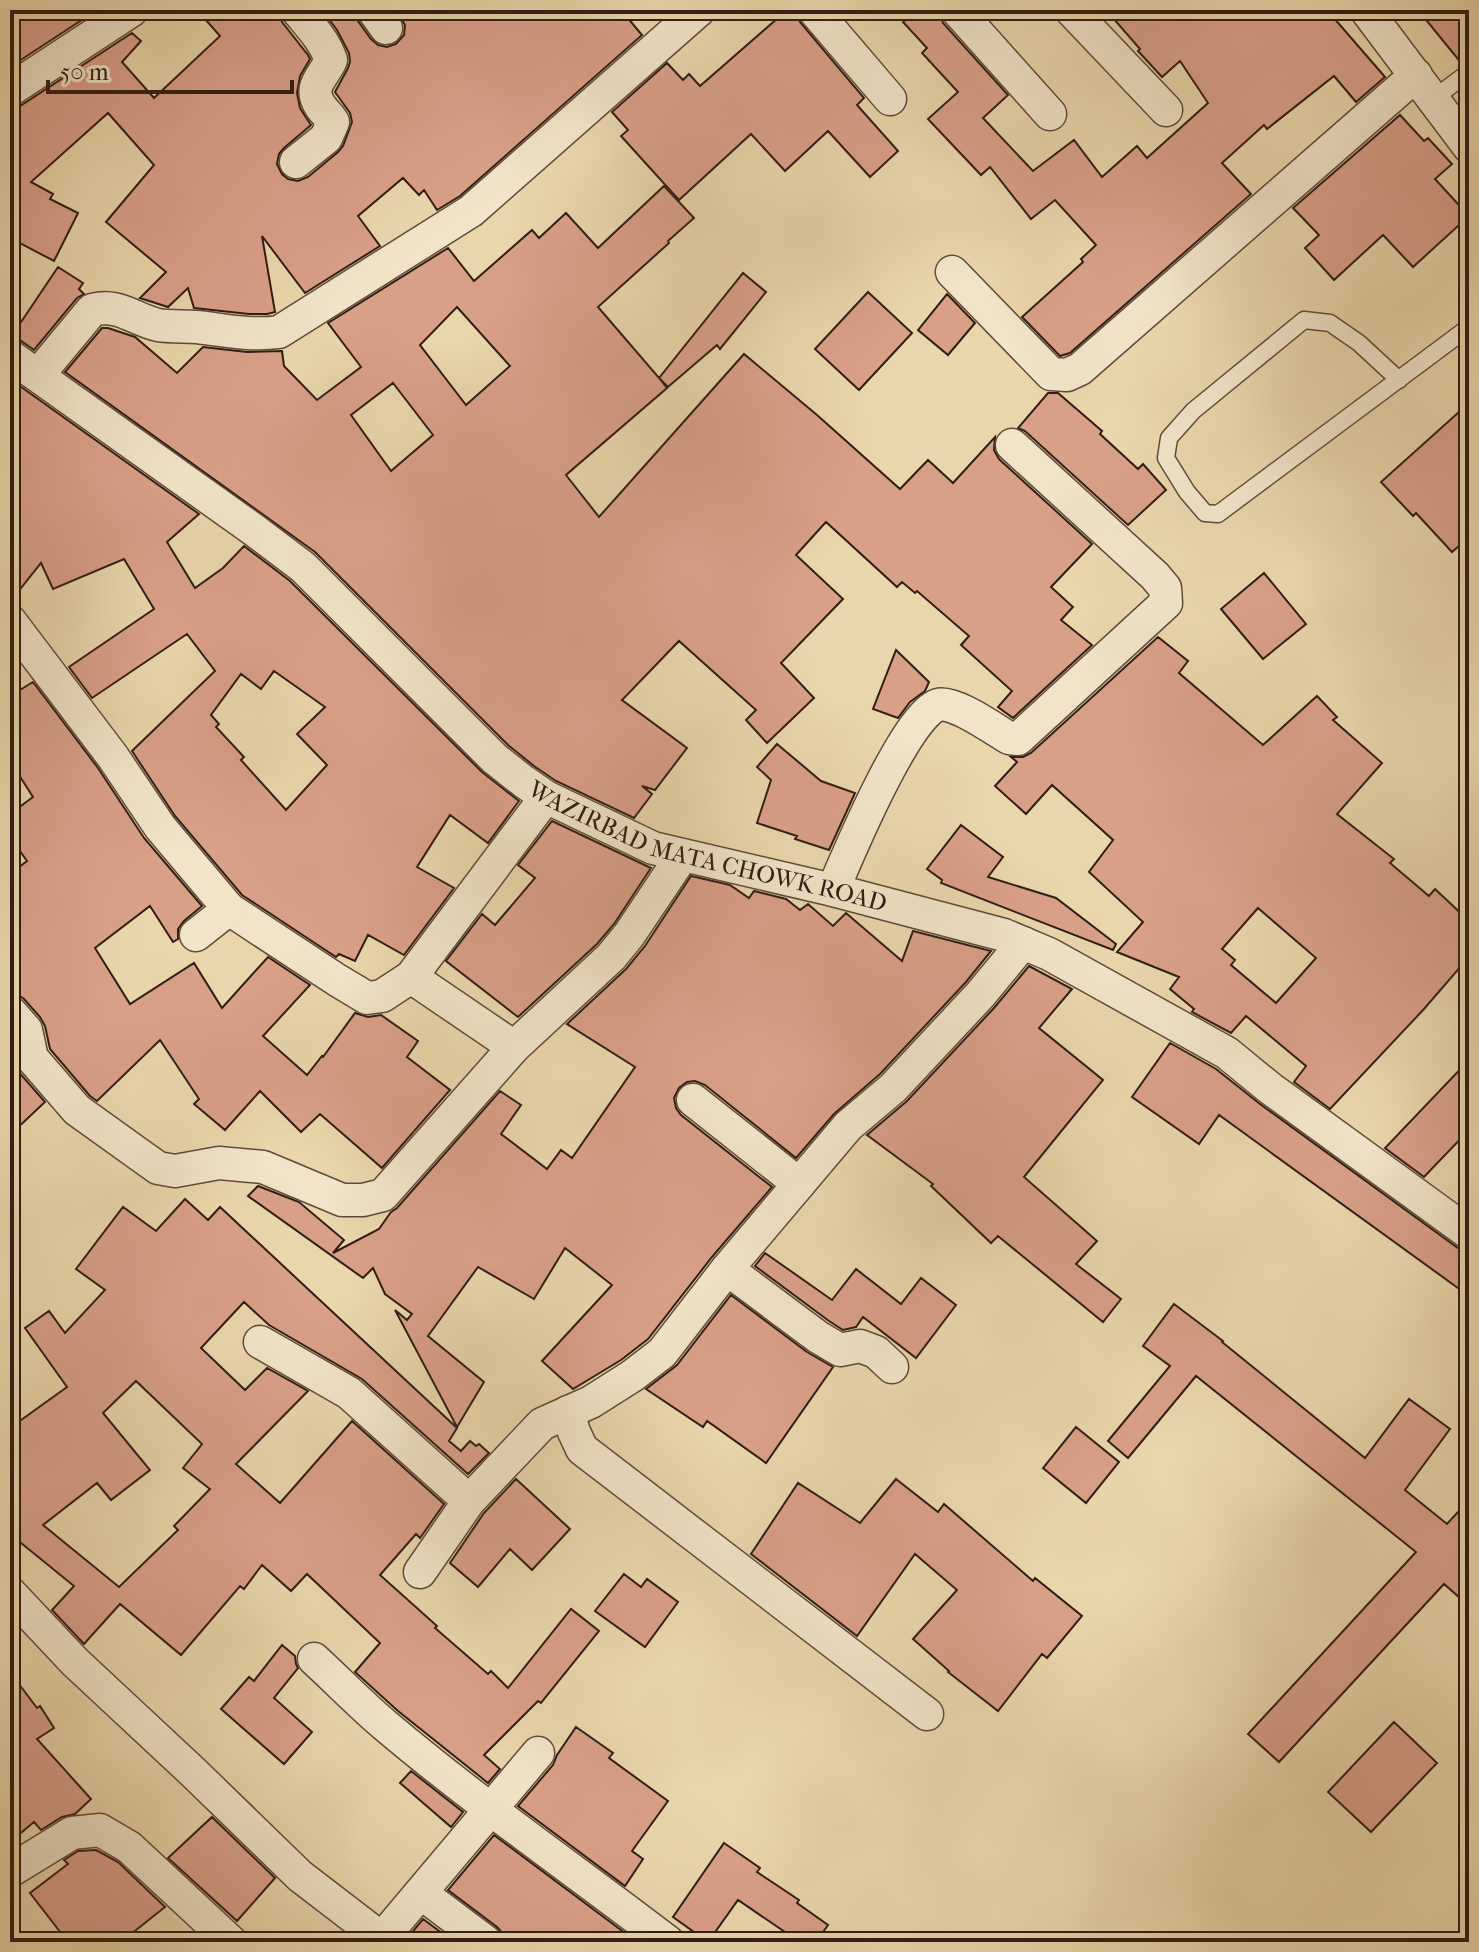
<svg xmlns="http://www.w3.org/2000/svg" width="1479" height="1952" font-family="'IM FELL French Canon',serif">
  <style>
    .building { fill: #d9a088; stroke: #321d15; stroke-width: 2; fill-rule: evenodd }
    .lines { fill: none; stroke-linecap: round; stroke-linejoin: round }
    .lane-casing { stroke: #604b3a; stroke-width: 19 }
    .street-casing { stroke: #604b3a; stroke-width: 35 }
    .lane { stroke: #f1e4c8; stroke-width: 16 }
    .street { stroke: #f1e4c8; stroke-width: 32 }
    .labels { text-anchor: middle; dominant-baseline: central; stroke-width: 8; stroke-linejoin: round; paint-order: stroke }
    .street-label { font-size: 24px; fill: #321d15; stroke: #f1e4c8 }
  </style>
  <rect width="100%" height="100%" fill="#ead6ab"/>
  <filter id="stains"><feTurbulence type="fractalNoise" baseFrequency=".0025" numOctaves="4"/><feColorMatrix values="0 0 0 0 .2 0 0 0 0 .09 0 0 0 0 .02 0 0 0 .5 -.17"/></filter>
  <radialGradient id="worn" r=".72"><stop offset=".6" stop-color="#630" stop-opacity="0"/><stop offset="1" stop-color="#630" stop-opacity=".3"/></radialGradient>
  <path class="building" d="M10 10H97L10 67Z
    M197 10H278L282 22 308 55 310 59 300 76 297 93 300 108 311 125 284 148 279 154 277 164 282 174 288 179 298 181 308 177 338 152 343 146 352 122 350 113 335 92 348 68 350 62 349 53 337 30 322 10H354L358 21 371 39 378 45 387 47 396 44 404 35 405 25 396 10H621L642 35 460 196 437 210 424 190 419 195 403 178 358 216 380 246 305 293 262 236 275 312 267 314H249L194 308 188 288 168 307 140 298 166 272 106 222 154 165 108 113 31 182 53 194 50 199 78 213 54 261 10 238V109L20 106 132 33 141 41 122 62 154 98 220 36Z
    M787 10H795L800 22 864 98 857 105 898 151 870 177 828 131 785 171 751 134 679 200 621 136 628 130 612 112 667 63 683 80 689 74 700 86Z
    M916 10H939L943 23 1008 95 983 118 1033 171 1074 140 1102 177 1137 146 1147 158 1208 103 1180 61 1162 77 1138 51 1140 49 1106 10H1327L1385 77 1356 102 1334 76 1267 129 1264 125 1222 163 1251 194 1070 353 1060 356 1022 317 1083 262 1081 259 1096 245 1055 200 1031 219 990 167 981 175 928 119 958 92 922 53 927 48 903 22Z
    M1418 10H1469V61L1462 64Z
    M1400 115 1424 141 1428 138 1452 164 1435 179 1469 216 1413 267 1383 235 1334 280 1305 248 1319 235 1293 208Z
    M664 186 694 218 668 241 669 243 598 307 659 378 743 273 766 292 720 349 717 345 668 387 659 378 667 388 566 475 599 517 744 354 817 415 900 489 928 460 953 483 995 437 994 450 999 459 1092 544 1051 587 1073 607 1061 620 1092 645 1013 718 998 707 1012 691 961 645 969 636 917 591 915 593 902 582 897 587 826 522 796 555 843 599 781 663 814 698 767 743 746 720 756 710 679 641 622 700 687 748 655 790 642 786 652 794 634 818 556 781 534 766 508 745 315 552 65 372 102 328H108L135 337 177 373 203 347 247 352 282 351 284 366 317 400 361 367 328 323 448 248 474 281 532 230 539 238 566 213 598 248ZM457 307 510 366 466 405 420 345ZM393 383 433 435 391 471 351 415Z
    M58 267 83 283 79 289 84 294 77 298 34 350 21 341 11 337Z
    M868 292 912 333 859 390 815 349Z
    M947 294 975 323 948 355 918 330Z
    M10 379 199 514 167 542 195 588 223 568 244 546 290 581 482 772 519 801 488 843 450 815 417 867 454 888 404 955 368 935 355 961 339 954 336 957 242 895 175 816 132 751 215 671 187 634 92 698 69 667 154 609 124 559 53 589 41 563 10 602ZM274 671 325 707 297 734 327 765 286 810 241 760 244 757 216 727 219 724 211 715 241 674 261 689Z
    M1048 393H1058L1102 431 1100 434 1138 469 1143 464 1166 490 1128 525 1025 431 1018 428Z
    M1469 403V537L1452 552 1416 513 1413 516 1381 482Z
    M1264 573 1306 624 1263 659 1221 609Z
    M1158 637 1188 661 1179 673 1263 745 1317 696 1337 717 1333 720 1382 763 1337 814 1394 859 1390 863 1429 896 1435 889 1469 921V957L1424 1009 1330 1109 1294 1082 1306 1066 1246 1016 1231 1033 1192 1012 1194 1009 1170 989 1179 977 1117 952 1143 922 1089 872 1113 840 1052 785 1026 814 995 786 1017 762 1011 757H1023L1031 753ZM1258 908 1316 958 1276 1003 1231 965 1235 960 1222 949Z
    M896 650 929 682 925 691 910 702 898 718 873 709Z
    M33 682 98 768 144 838 202 906 184 921 178 929V939L173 942 150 906 95 948 130 1004 194 963 222 1008 268 957 310 985 263 1036 307 1075 322 1056 323 1057 355 1013 368 1017 381 1015 418 1041 407 1057 450 1090 382 1168 320 1114 301 1132 260 1091 225 1130 194 1104 199 1099 160 1040 97 1101 90 1096 50 1049 45 1026 40 1017 24 999 17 994H10V874L27 861 10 837V814L33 797 10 761V696Z
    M777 744 821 781 855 793 829 850 795 839 797 836 757 823 771 780 757 767Z
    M552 821 651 868 614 924 597 944 518 1017 446 961 482 914 495 925 535 878 518 865Z
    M961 825 1003 857 988 877 1056 898 1116 944 1113 950 941 883 942 880 927 869Z
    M691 876 730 885 749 898 754 891 786 899 800 910 808 904 833 926 846 913 902 961 913 931 991 951 966 982 880 1074 834 1114 796 1158 705 1085 695 1081 687 1082 679 1088 674 1098 676 1108 681 1115 772 1187 712 1257 648 1339 621 1360 573 1389 542 1361 612 1285 565 1248 534 1299 478 1267 428 1336 484 1382 457 1427 395 1310 407 1320 412 1314 385 1294 373 1268 363 1278 248 1196 258 1186 299 1202 344 1240 333 1253 379 1229 391 1212 397 1208 500 1091 521 1105 501 1134 547 1169 561 1150 572 1158 635 1067 567 1024 626 969 645 946Z
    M1029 966 1072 989 1039 1028 1103 1080 1024 1177 1097 1241 1076 1264 1121 1299 1103 1322 998 1236 991 1243 931 1186 933 1184 867 1135 907 1101 994 1008Z
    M1170 1043 1216 1069 1260 1104 1458 1248 1469 1252V1296L1219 1115 1199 1144 1132 1097Z
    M10 1046 17 1070 45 1102 10 1135Z
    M1469 1060V1130L1424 1177 1385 1148Z
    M185 1199 208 1220 220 1207 457 1428 449 1441 461 1451 470 1441 476 1446 479 1444 489 1453 468 1474 362 1379 269 1325 244 1302 201 1348 245 1390 267 1368 308 1391 236 1464 280 1503 352 1421 444 1504 420 1538 416 1534 380 1575 437 1626 435 1628 488 1674 491 1671 508 1688 571 1609 599 1631 541 1703 538 1701 484 1755 500 1769 488 1783 398 1711 355 1672 380 1643 307 1574 291 1591 262 1565 244 1589 240 1586 181 1655 120 1604 84 1644 52 1610 74 1586 10 1534V1428L67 1387 25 1328 49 1311 65 1333 105 1290 76 1269 123 1207 156 1231ZM136 1381 202 1444 183 1468 210 1489 174 1526 178 1530 119 1587 43 1525 97 1483 111 1500 150 1470 103 1413Z
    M765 1253 832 1300 856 1269 901 1304 921 1278 956 1305 916 1358 863 1317 856 1327 843 1330 829 1321 755 1266Z
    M731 1295 807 1352 833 1367 766 1463 707 1421 703 1427 646 1389 677 1365Z
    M1174 1304 1223 1341 1222 1342 1365 1458 1409 1399 1450 1429 1405 1490 1447 1524 1469 1500V1606L1444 1584 1279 1762 1248 1734 1416 1552 1196 1376 1128 1458 1108 1441 1170 1366 1143 1346Z
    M1076 1427 1119 1462 1086 1503 1043 1468Z
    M516 1479 570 1529 532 1570 510 1549 478 1587 450 1563 484 1513Z
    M896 1479 938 1512 944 1504 1033 1581 1035 1578 1082 1616 1047 1658 1042 1654 998 1711 948 1672 949 1671 913 1639 957 1590 915 1554 857 1636 751 1554 798 1483 860 1523Z
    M624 1574 641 1587 647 1579 678 1602 645 1647 595 1611Z
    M282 1645 295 1656 296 1664 298 1668 274 1698 312 1732 284 1764 221 1709 249 1677 254 1681Z
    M10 1672 37 1708 40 1706 54 1728 37 1739 91 1799 75 1814 62 1817 41 1830 34 1822 10 1842Z
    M1394 1722 1437 1763 1371 1832 1328 1792Z
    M576 1727 613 1753 609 1758 668 1801 632 1851 643 1859 625 1886 518 1806 553 1765 557 1755Z
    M411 1771 463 1812 451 1827 400 1783Z
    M212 1817 275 1878 237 1921 168 1858Z
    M494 1835 621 1930 637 1942H505L503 1934 497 1927 448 1890Z
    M724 1843 760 1868 757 1872 799 1900 797 1903 828 1925 816 1942H778L785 1932 738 1900 708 1942 673 1917Z
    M96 1850 118 1862 165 1907 121 1942H68L30 1893 68 1864 64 1860 78 1851Z
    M423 1919 454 1942H404Z"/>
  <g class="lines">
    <g class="lane-casing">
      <path id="lane" d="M1433 99 1469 72
        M1399 380 1359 343 1330 323 1304 320 1193 411 1169 438 1166 458 1187 492 1205 513 1218 514 1469 327"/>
    </g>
    <g class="street-casing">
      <g id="street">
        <path d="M373 10 386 28"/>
        <path d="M814 10 890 99"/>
        <path d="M957 10 1050 114"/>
        <path d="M1071 10 1166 110"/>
        <path d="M1366 10 1469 147"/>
        <path d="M10 90 132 10"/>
        <path d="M296 162 326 138 333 122C330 116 325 113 321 107 307 86 323 78 331 60 324 40 310 26 297 10"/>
        <path d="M952 272 1051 374 1067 375 1080 369 1416 75"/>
        <path id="s1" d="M10 356 254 530 303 567 495 759 523 781 546 797 653 848 833 890 1004 935 1049 954 1227 1053 1271 1089 1469 1233"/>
        <path d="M38 375 92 310C119 303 133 319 158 325 170 327 184 326 197 327 225 330 250 336 279 332L471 211 699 10"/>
        <path d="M10 621 113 757 160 827 229 909 337 980 367 998 382 996 411 977 546 797"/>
        <path d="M833 890C847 857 906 715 938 705 953 700 994 729 1009 738L1018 739 1166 603 1165 588 1155 576 1012 445"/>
        <path d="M196 935 229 909"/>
        <path d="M411 977 514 1047"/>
        <path d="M10 1012 26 1030 32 1058 77 1110 158 1168 175 1171 219 1163 263 1167 342 1200H363L383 1195 514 1047 611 957 629 935 682 856"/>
        <path d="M693 1100 799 1184"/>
        <path d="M727 1269 818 1337 840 1350 860 1346 876 1352 892 1367"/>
        <path d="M260 1342 349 1393 469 1501"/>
        <path d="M568 1412 574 1432 582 1449 927 1714"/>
        <path d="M420 1572 469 1501 542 1424 591 1402 632 1376 662 1353 727 1269 848 1126 893 1088 980 995 1023 943"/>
        <path d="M10 1593 75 1662 194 1773 300 1876 382 1939"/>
        <path d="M314 1659C338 1681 361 1705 386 1726 476 1802 574 1870 668 1942"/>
        <path d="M10 1871 72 1833 100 1830 129 1847 231 1942"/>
        <path d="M421 1893 486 1942"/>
        <path d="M379 1942 538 1753"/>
      </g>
    </g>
    <use href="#lane" class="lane"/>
    <use href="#street" class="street"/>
  </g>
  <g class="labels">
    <g class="street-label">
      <text stroke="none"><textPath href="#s1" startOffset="866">WAZIRBAD MATA CHOWK ROAD</textPath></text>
    </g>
  </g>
  <rect width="1479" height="1952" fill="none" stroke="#ead6ab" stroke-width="40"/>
  <rect x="12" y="12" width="1455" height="1928" fill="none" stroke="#321d15" stroke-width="4"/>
  <rect x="20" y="20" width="1439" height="1912" fill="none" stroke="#321d15" stroke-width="2"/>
  <path d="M48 80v12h244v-12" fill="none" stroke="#321d15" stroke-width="4"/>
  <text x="60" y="80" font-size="24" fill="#321d15" stroke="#f1e4c8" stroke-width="6" paint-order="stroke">50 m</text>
  <rect width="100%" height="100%" filter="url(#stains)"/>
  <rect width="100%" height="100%" fill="url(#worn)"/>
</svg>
